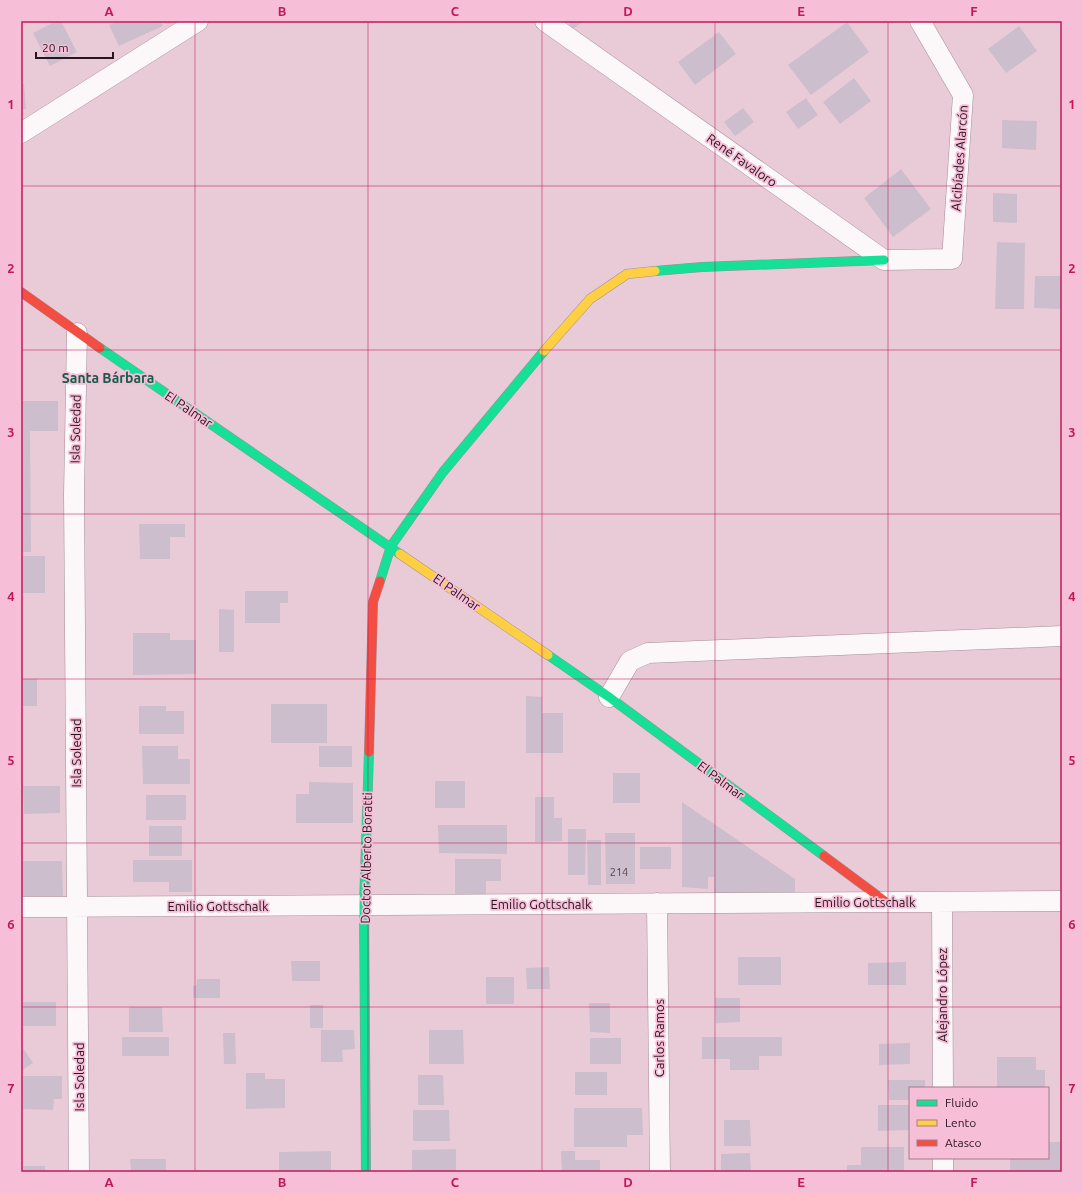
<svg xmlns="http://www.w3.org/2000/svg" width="1083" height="1193" font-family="Ubuntu,sans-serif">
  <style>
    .building { fill: #cdbecd }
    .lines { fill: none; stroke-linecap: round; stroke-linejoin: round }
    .street-casing { stroke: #a48d97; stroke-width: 21 }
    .fast-casing { stroke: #a48d97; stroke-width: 10 }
    .slow-casing { stroke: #a48d97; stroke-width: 10 }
    .jam-casing { stroke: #a48d97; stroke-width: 10 }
    .street { stroke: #fcf7f9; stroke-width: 20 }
    .fast { stroke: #16e098; stroke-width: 9 }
    .slow { stroke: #ffcf43; stroke-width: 9 }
    .jam { stroke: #f24e42; stroke-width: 9 }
    .grid { fill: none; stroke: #c2185b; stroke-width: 1; stroke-opacity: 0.55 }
    .labels { text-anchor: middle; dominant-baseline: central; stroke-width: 3.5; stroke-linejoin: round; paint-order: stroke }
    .number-label { font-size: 11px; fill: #54414c }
    .street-label { font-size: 13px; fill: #29151f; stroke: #f6bed7 }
    .neighbourhood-label { font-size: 14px; font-weight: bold; fill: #0f5f4a; stroke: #f6bed7 }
    .neatline { fill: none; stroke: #c2185b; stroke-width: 1.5 }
    .grid-label { font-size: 13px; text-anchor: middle; font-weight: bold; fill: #c2185b }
  </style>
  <rect width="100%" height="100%" fill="#e9cbd8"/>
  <path class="building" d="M56 21H61L77 52 50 66 33 33Z
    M118 21H160L163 26 119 46 109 25Z
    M567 21H584L573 29Z
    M847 22 869 52 811 95 788 65Z
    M1019 26 1037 51 1006 73 988 49Z
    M719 32 736 54 695 85 678 62Z
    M854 78 871 101 840 124 823 102Z
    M21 84H24L26 109H21Z
    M806 98 818 115 798 129 786 112Z
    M743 108 754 122 735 136 724 122Z
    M1002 120 1037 121 1036 150 1002 148Z
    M901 169 931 209 893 237 864 198Z
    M993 193 1017 194V223L993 222Z
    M997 242 1025 243 1024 309H995Z
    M1035 276H1062V309L1034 308Z
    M21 401H58V431H30L31 552H21Z
    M139 524H185V537H170V559H140Z
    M21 556H45V593H21Z
    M245 591H288V603H280V623H245Z
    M219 609 234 610V652H219Z
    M133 633H170V640H196V674L133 675Z
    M21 679H37V706H21Z
    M526 696 542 697V713H563V753H526Z
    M271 704H327V743H271Z
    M139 706H166V711H184V734H139Z
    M142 746H178V759H190V784H143Z
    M319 746H352V767H319Z
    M613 773H640V803H613Z
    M435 781H465V808H435Z
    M309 782 353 783V823H296V794H309Z
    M23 786H60V813L24 814Z
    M146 795H186V820H146Z
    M535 797H554V818H562V841L535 842Z
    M682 802 795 879V897L714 895V877H708V889L682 887Z
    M438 825H507V854L439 853Z
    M149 826H182V856H149Z
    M568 829H586L585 875H568Z
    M605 833H635V884H606Z
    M587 840H601V885H588Z
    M640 847H671V869H640Z
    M455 859H501V881H486V894H455Z
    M133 860H192V892H169V882H133Z
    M21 861H62L63 896H21Z
    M738 957H781V985H738Z
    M291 961H320V981H292Z
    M906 962V985H868V963Z
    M549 967 550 989H527L526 968Z
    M486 977H514V1004H486Z
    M197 979H220V998H193V986L197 985Z
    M715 998H740V1022L716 1023Z
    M21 1002H56V1026H21Z
    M589 1003H610V1033L590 1032Z
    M310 1005H323V1028H310Z
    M129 1007H162L163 1032H129Z
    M321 1030H354L355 1049 342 1050 343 1062H321Z
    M429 1030H463L464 1064H429Z
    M223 1033H235L236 1064H224Z
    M122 1037H169V1056H122Z
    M702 1037H782V1056H759V1070H730V1059H702Z
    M590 1038H621V1064H590Z
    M910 1043V1064L879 1065V1044Z
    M21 1045 33 1063 21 1071Z
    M997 1057H1036V1070H1045V1088H997Z
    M575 1072H607V1095H575Z
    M246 1073H265V1079H285V1108L246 1109Z
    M418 1075H443L444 1105H418Z
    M21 1076H62V1099H54L53 1110 23 1109Z
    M888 1080H925V1088H910V1100H889Z
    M878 1105H910V1130L878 1131Z
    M574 1108H642L643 1135H627V1147H574Z
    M413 1110H449L450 1141H413Z
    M724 1120H750L751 1146H724Z
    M1048 1142H1062V1171H1010V1158H1048Z
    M861 1147H904V1172H847V1165H861Z
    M456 1149V1172H412V1150Z
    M331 1151V1172H279V1152Z
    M561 1151H575V1160H600V1172H562Z
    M750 1153 751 1172H721V1154Z
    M130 1159H166V1172H131Z
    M21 1166H45V1172H21Z"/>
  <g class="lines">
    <g class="street-casing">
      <path id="street" d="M545 21 884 260 952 259 963 95 920 21
        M21 133 198 21
        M77 333 74 494 79 1172
        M609 697 630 661 648 653 1062 636
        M942 902 943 1088
        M657 903 660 1172
        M21 907 1062 901
        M943 1158V1172"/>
    </g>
    <g class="fast-casing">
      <path id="fast" d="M655 271 702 267 884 260
        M100 348 400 554
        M380 581 391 546 443 472 544 351
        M548 655 609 697 824 856
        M366 1172 364 905 369 752"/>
    </g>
    <g class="slow-casing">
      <path id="slow" d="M544 351 590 299 627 274 655 271
        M400 554 548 655"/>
    </g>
    <g class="jam-casing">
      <path id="jam" d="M21 292 100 348
        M369 752 373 602 380 581
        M824 856 886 902"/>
    </g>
    <use href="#street" class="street"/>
    <use href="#fast" class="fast"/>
    <use href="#slow" class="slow"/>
    <use href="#jam" class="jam"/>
  </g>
  <path class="grid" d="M195 21V1172M368 21V1172M542 21V1172M715 21V1172M888 21V1172M21 186H1062M21 350H1062M21 514H1062M21 679H1062M21 843H1062M21 1007H1062"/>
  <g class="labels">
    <g class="number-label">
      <text x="619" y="872">214</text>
    </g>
    <g class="street-label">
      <text transform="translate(959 158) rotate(-86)">Alcibíades Alarcón</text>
      <text transform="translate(742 160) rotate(35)">René Favaloro</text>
      <text transform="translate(189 409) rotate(34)">El Palmar</text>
      <text transform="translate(75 429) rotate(-89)">Isla Soledad</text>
      <text transform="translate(457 592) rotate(35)">El Palmar</text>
      <text transform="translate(76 753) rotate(-90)">Isla Soledad</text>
      <text transform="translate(721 780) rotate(37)">El Palmar</text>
      <text transform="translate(366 858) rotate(-89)">Doctor Alberto Boratti</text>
      <text x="865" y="902">Emilio Gottschalk</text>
      <text x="541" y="904">Emilio Gottschalk</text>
      <text x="218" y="906">Emilio Gottschalk</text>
      <text transform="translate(942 995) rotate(-90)">Alejandro López</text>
      <text transform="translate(659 1038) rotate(-90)">Carlos Ramos</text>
      <text transform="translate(79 1077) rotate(-90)">Isla Soledad</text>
    </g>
    <g class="neighbourhood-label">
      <text x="108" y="378">Santa Bárbara</text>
    </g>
  </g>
  <rect width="1083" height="1193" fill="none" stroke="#f6bed7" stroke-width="44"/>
  <rect x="909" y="1087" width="140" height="72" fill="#f6bed7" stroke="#a47a8d"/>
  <rect x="917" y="1100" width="20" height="6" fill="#16e098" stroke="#a47a8d"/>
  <text x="945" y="1107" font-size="12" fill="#29151f">Fluido</text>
  <rect x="917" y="1120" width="20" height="6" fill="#ffcf43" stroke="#a47a8d"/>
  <text x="945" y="1127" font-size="12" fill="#29151f">Lento</text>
  <rect x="917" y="1140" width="20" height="6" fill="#f24e42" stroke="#a47a8d"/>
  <text x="945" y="1147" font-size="12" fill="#29151f">Atasco</text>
  <path d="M36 52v6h77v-6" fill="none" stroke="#29151f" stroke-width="2"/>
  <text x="42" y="52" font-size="12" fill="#29151f" stroke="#f6bed7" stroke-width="3" paint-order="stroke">20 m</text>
  <rect x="22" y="22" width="1039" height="1149" class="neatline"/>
  <g class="grid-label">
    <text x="109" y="16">A</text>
    <text x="282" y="16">B</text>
    <text x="455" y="16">C</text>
    <text x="628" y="16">D</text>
    <text x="801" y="16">E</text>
    <text x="974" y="16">F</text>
    <text x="11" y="109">1</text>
    <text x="1072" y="109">1</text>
    <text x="11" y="273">2</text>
    <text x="1072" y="273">2</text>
    <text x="11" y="437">3</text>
    <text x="1072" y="437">3</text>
    <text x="11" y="601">4</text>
    <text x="1072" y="601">4</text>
    <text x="11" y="765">5</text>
    <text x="1072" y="765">5</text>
    <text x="11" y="929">6</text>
    <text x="1072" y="929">6</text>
    <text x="11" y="1093">7</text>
    <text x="1072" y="1093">7</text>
    <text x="109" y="1187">A</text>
    <text x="282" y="1187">B</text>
    <text x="455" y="1187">C</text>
    <text x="628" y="1187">D</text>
    <text x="801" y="1187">E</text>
    <text x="974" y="1187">F</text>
  </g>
</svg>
